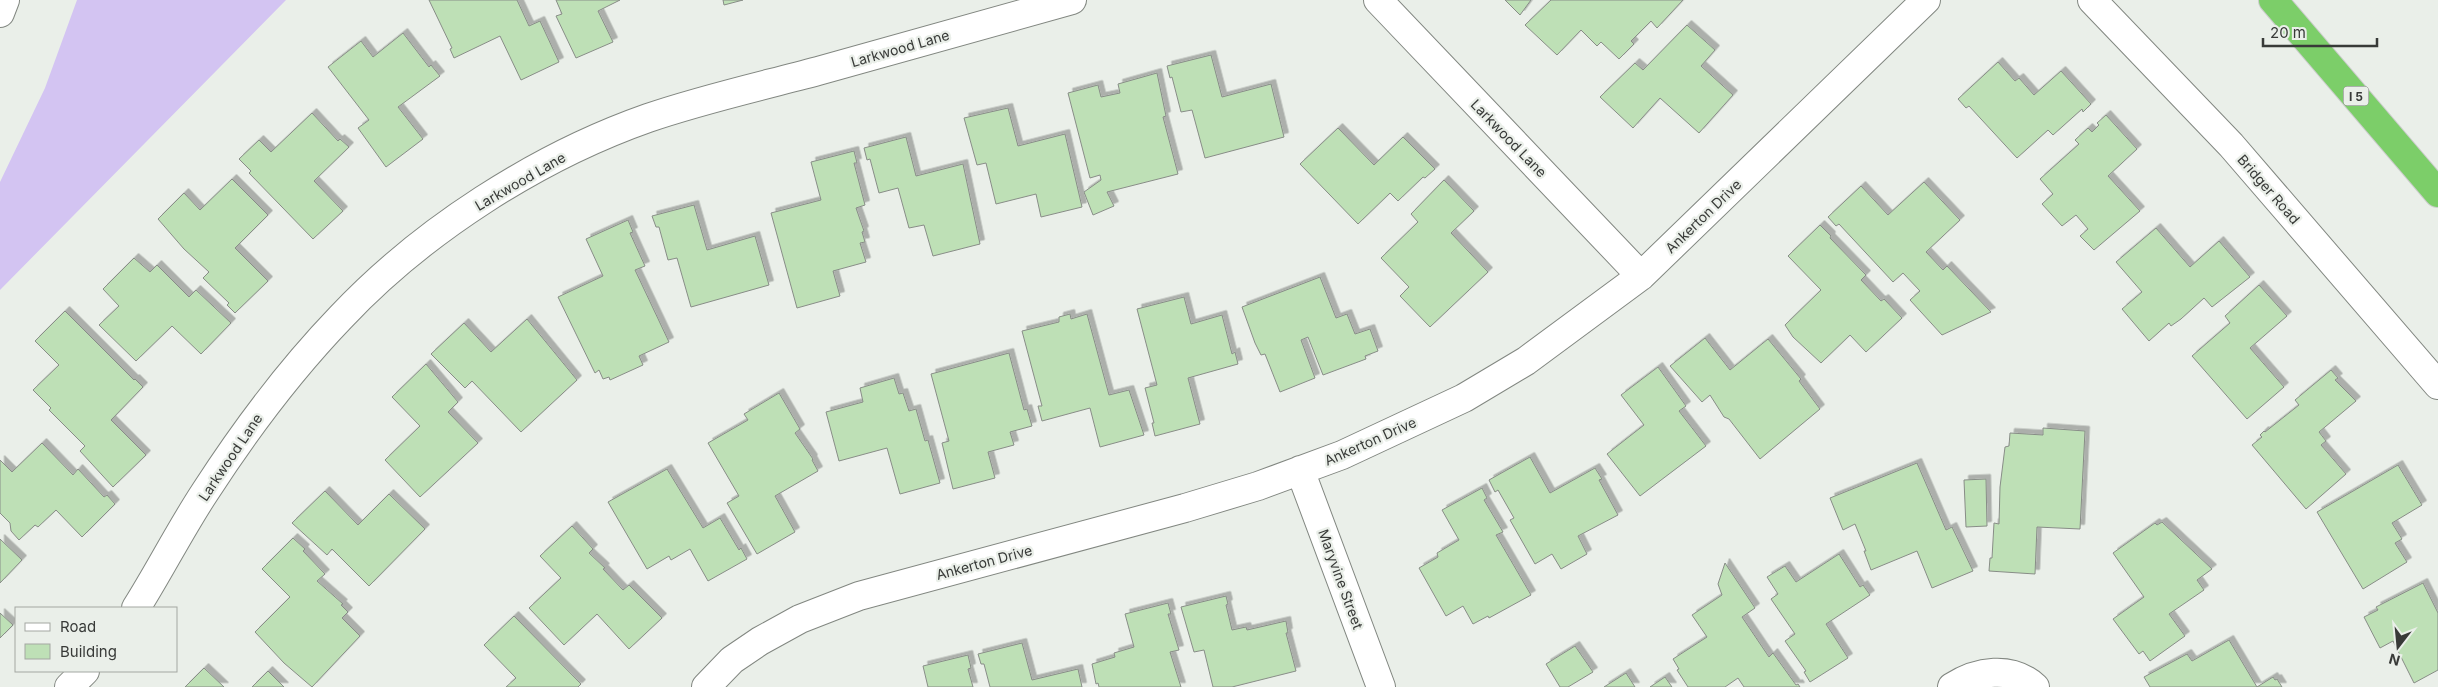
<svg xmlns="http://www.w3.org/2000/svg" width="2438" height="687" font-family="Inter,sans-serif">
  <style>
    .garden { fill: #d3c4f2 }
    .building { fill: #bee0b6; stroke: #888d87; filter: url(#shadow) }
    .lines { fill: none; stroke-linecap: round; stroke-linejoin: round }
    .minor-casing { stroke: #828781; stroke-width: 30 }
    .secondary-casing { stroke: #828781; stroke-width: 30 }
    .motorway-casing { stroke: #cbcccb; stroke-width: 30 }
    .minor { stroke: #fff; stroke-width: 28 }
    .secondary { stroke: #fff; stroke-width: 28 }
    .motorway { stroke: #7cce69; stroke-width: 28 }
    .labels { text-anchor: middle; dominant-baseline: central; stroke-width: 4.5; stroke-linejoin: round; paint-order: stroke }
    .shield { fill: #eaefe9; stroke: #6d706d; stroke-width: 1 }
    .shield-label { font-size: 12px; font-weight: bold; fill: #383a38 }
    .street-label { font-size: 14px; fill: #383a38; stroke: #eaefe9 }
  </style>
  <defs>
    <filter id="shadow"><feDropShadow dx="4.5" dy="-4.5" stdDeviation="0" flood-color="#0004"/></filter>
  </defs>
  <rect width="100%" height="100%" fill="#eaefe9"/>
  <path class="garden" d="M77 0H286L0 290V182L45 88Z"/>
  <path class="building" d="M429 0H517L529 26 540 21 559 62 521 80 500 36 454 58 450 49 452 48Z
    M556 0H620L598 11 613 42 576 58 556 16 562 14Z
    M723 0H743L724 5Z
    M1505 0H1531L1520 15Z
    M1551 0H1683L1657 28 1651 21 1631 41 1634 44 1619 59 1601 42 1597 46 1581 30 1557 55 1525 25Z
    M1687 25 1715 50 1701 66 1733 95 1699 133 1660 98 1633 128 1600 97 1635 63 1643 70Z
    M403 33 429 67 431 65 440 76 398 107 423 139 386 167 358 128 369 120 328 67 361 41 373 57Z
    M1211 55 1222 97 1271 84 1284 137 1205 158 1192 110 1181 112 1172 77 1170 78 1167 66Z
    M1998 62 2015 81 2019 78 2034 95 2061 71 2091 104 2083 112 2082 109 2053 135 2048 130 2017 158 1969 106 1966 108 1958 99Z
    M1157 73 1166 116 1163 117 1178 174 1107 192 1114 206 1093 215 1084 192 1101 180 1100 175 1090 178 1068 93 1098 85 1101 97 1120 93 1118 84Z
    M1008 108 1018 146 1065 134 1082 207 1041 217 1036 194 996 204 986 163 977 165 964 118Z
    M312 113 338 141 340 139 349 147 314 181 343 211 313 239 249 173 251 171 239 159 259 140 271 152Z
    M2106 115 2137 149 2108 176 2140 211 2094 250 2080 236 2088 229 2076 215 2062 226 2042 204 2053 194 2040 179 2079 144 2075 140 2088 128 2092 132 2099 125 2097 123Z
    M1338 128 1374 165 1403 137 1435 169 1425 178 1423 177 1398 201 1390 193 1358 224 1300 164Z
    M906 137 916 176 963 164 980 244 933 256 924 225 909 228 898 188 879 193 870 159 867 160 864 148Z
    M854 151 857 163H854L865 205 856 208 864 231 862 232 865 242 860 243 866 262 833 271 840 296 797 308 771 213 821 200 811 162Z
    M232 179 268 215 235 248 268 281 235 313 227 305 229 303 203 278 209 272 184 249 158 219 184 193 200 210Z
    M1444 180 1474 211 1451 233 1488 272 1430 327 1400 296 1409 287 1381 258 1418 222 1411 214Z
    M1924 182 1960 220 1926 252 1943 270 1947 266 1991 312 1942 335 1910 300 1920 291 1903 273 1893 282 1839 224 1836 226 1828 217 1861 186 1888 215Z
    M694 205 707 250 755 236 769 285 691 307 677 258 668 260 659 227H656L652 216Z
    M628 220 633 232 630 233 645 266 635 270 669 342 639 356 643 365 610 380 609 377 603 379 599 370 595 373 558 297 603 276 586 239Z
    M1820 225 1831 236 1830 238 1866 275 1861 280 1881 301 1884 299 1902 318 1866 352 1850 335 1821 363 1793 337 1785 325 1821 290 1788 256Z
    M2156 228 2190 267 2219 241 2250 277 2212 307 2204 298 2181 319 2171 326 2169 323 2149 341 2122 309 2142 292 2116 262Z
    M134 258 150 272 157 265 189 297 196 290 231 323 201 354 172 326 136 361 99 325 119 306 103 289Z
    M1320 277 1336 318 1347 314 1355 334 1370 329 1378 351 1365 356 1366 359 1323 375 1308 337 1301 340 1315 378 1280 392 1265 354 1261 355 1255 343 1242 307Z
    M2259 285 2287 316 2250 348 2284 387 2247 419 2192 356 2230 323 2225 316Z
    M1184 297 1191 324 1222 315 1232 354 1235 352 1238 364 1188 378 1200 424 1155 436 1152 423H1154L1145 388 1157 385 1137 309Z
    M65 311 134 380 135 379 143 387 111 420 146 455 113 487 80 451 85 446 49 410 51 408 33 390 59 365 35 341Z
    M1070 314 1071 319 1087 314 1109 395 1129 390 1144 435 1100 447 1090 408 1042 421 1038 406H1042L1022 331 1059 322V317Z
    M527 319 577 380 521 432 472 381 465 388 431 354 464 323 491 352Z
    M1705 338 1730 370 1768 339 1801 379 1799 381 1820 409 1760 459 1729 419 1724 417 1710 395 1702 402 1670 366Z
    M1009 353 1024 410 1027 409 1032 426 1010 432 1014 445 988 452 995 478 953 489 942 443 949 441 931 374Z
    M426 364 458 402 448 412 478 443 420 497 385 460 420 426 392 397Z
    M1658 367 1686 406 1679 411 1706 446 1640 496 1607 454 1644 425 1621 395Z
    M2331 370 2338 378 2335 380 2356 401 2319 432 2326 441 2321 445 2346 474 2306 509 2252 445 2262 437 2260 435 2264 431 2265 432 2299 405 2295 400Z
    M894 378 899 394 903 393 909 411 916 409 925 441 928 440 940 483 900 494 887 448 839 461 826 412 863 402 860 388Z
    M779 393 800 429 795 433 813 459 812 460 818 471 775 496 795 532 757 554 727 503 739 496 708 443 748 420 744 414Z
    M2043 428 2085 431 2080 529 2037 527 2035 574 1989 571 1990 558H1992L1994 523 1999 524 2000 487 2005 447 2009 446 2010 433 2043 435Z
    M42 443 73 475 78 469 104 497 107 495 115 504 82 537 56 510 38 527 35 525 19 540 11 531 10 523 0 513V460L12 472Z
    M1530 457 1550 493 1595 468 1602 479 1599 480 1618 515 1578 536 1587 554 1561 569 1552 554 1535 564 1510 520 1514 518 1498 490 1495 492 1489 480Z
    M1917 463 1946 530 1952 527 1973 571 1932 588 1917 551 1871 570 1864 551H1866L1855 524 1843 530 1830 498Z
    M2398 465 2422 505 2392 523 2402 539 2395 543 2407 562 2363 589 2317 512Z
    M667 469 703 528 720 518 739 550 741 548 747 559 708 581 690 549 671 560 669 556 647 569 608 502Z
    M1986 479 1987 526 1966 527 1964 480Z
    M1482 488 1487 498 1484 500 1503 532 1496 535 1531 595 1489 618 1488 616 1473 624 1463 606 1446 616 1419 568 1438 557 1437 553 1459 540 1442 510Z
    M325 491 358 525 389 494 425 529 369 586 332 549 327 555 292 523Z
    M2162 522 2212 569 2197 580 2204 590 2169 614 2185 636 2150 661 2143 651 2139 654 2113 619 2144 597 2113 553 2155 523 2157 525Z
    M572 526 593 549 589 553 605 568 603 569 623 590 629 585 662 618 629 649 597 614 564 645 529 608 561 578 540 556Z
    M293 538 305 549 303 551 325 574 317 581 343 604 341 605 348 612 342 618 360 636 312 687 284 663 255 632 290 597 262 569Z
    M0 539 22 560 0 583Z
    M1839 554 1860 587 1863 585 1870 595 1826 624 1848 658 1810 682 1804 672 1806 671 1785 641 1795 634 1771 599 1778 594 1767 577 1785 566 1796 582Z
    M1725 563 1755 608 1742 617 1769 657 1773 653 1796 685 1798 684 1800 687H1744L1738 678 1725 687H1688L1677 670 1679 669 1673 659 1707 637 1692 615 1722 595 1718 584Z
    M2423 583 2438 613V670L2414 683 2393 641 2380 648 2364 617 2378 610 2376 607Z
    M1226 596 1228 604 1226 605 1232 630 1246 627 1247 630 1286 621 1288 633H1286L1296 671 1232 687H1213L1204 650 1194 652 1181 607Z
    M1168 603 1171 614H1168L1179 650 1170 652 1181 687H1099L1098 683 1096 684 1092 664 1115 657 1114 653 1134 647 1125 614Z
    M0 613 13 625 0 638Z
    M514 616 581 684 578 687H506L516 678 484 645Z
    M2229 640 2257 687 2273 677 2275 680 2277 679 2282 687H2150L2144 677 2187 654 2192 661Z
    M1022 643 1032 680 1078 669 1082 687H990L984 664H981L978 654Z
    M1575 646 1593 672 1568 687H1560L1546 664Z
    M968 655 971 668 968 669 973 687H928L923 666Z
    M204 668 224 687H185Z
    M268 671 284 687H252Z
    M1626 673 1635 687H1604Z
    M1665 677 1672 687H1650Z"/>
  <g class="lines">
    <g class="minor-casing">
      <path id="minor" d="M1378 0 1641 276
        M2092 0 2231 145 2438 385
        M1300 470 1381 687
        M136 608C160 570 180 530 205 492 245 430 290 370 341 317 422 231 537 157 648 118 703 99 762 86 818 71 902 47 987 24 1072 0
        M69 687 85 671
        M706 687 732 660 760 641 800 619 859 596 1185 508 1258 486 1342 455 1464 398 1526 361 1641 276 1926 0
        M1952 687C1977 671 2011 665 2035 687"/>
    </g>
    <g class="secondary-casing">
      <path id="secondary" d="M0 13 5 0"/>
    </g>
    <g class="motorway-casing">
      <path id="motorway" d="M2273 0 2438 193"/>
    </g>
    <use href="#minor" class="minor"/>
    <use href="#secondary" class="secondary"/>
    <use href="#motorway" class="motorway"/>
  </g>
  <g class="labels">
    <rect class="shield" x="2343.5" y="86.5" width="25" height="19" rx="4"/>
    <g class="shield-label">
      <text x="2356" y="96">I 5</text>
    </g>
    <g class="street-label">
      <text transform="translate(900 48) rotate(-16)">Larkwood Lane</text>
      <text transform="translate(1509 138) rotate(46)">Larkwood Lane</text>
      <text transform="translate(520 181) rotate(-30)">Larkwood Lane</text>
      <text transform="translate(2269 189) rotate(49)">Bridger Road</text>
      <text transform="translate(1703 216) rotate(-44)">Ankerton Drive</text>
      <text transform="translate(1370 441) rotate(-24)">Ankerton Drive</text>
      <text transform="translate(230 457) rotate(-56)">Larkwood Lane</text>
      <text transform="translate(984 562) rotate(-15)">Ankerton Drive</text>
      <text transform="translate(1341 579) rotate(70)">Maryvine Street</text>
    </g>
  </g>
  <rect x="15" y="607" width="162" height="65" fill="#eaefe9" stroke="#a3a7a2"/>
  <rect x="25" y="623" width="25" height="8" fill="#ffffff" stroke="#a3a7a2"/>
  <text x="60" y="632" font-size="15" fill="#383a38">Road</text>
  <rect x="25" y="644" width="25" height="15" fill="#bee0b6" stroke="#a3a7a2"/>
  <text x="60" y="657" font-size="15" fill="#383a38">Building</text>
  <g transform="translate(2398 647) rotate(196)" stroke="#eaefe9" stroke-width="4" paint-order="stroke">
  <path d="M0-4L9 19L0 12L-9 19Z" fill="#383a38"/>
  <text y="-8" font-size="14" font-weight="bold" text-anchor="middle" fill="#383a38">N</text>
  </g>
  <path d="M2263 38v8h114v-8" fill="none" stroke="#383a38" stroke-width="2.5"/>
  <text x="2270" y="38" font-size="15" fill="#383a38" stroke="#eaefe9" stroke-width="4" paint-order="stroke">20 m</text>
</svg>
